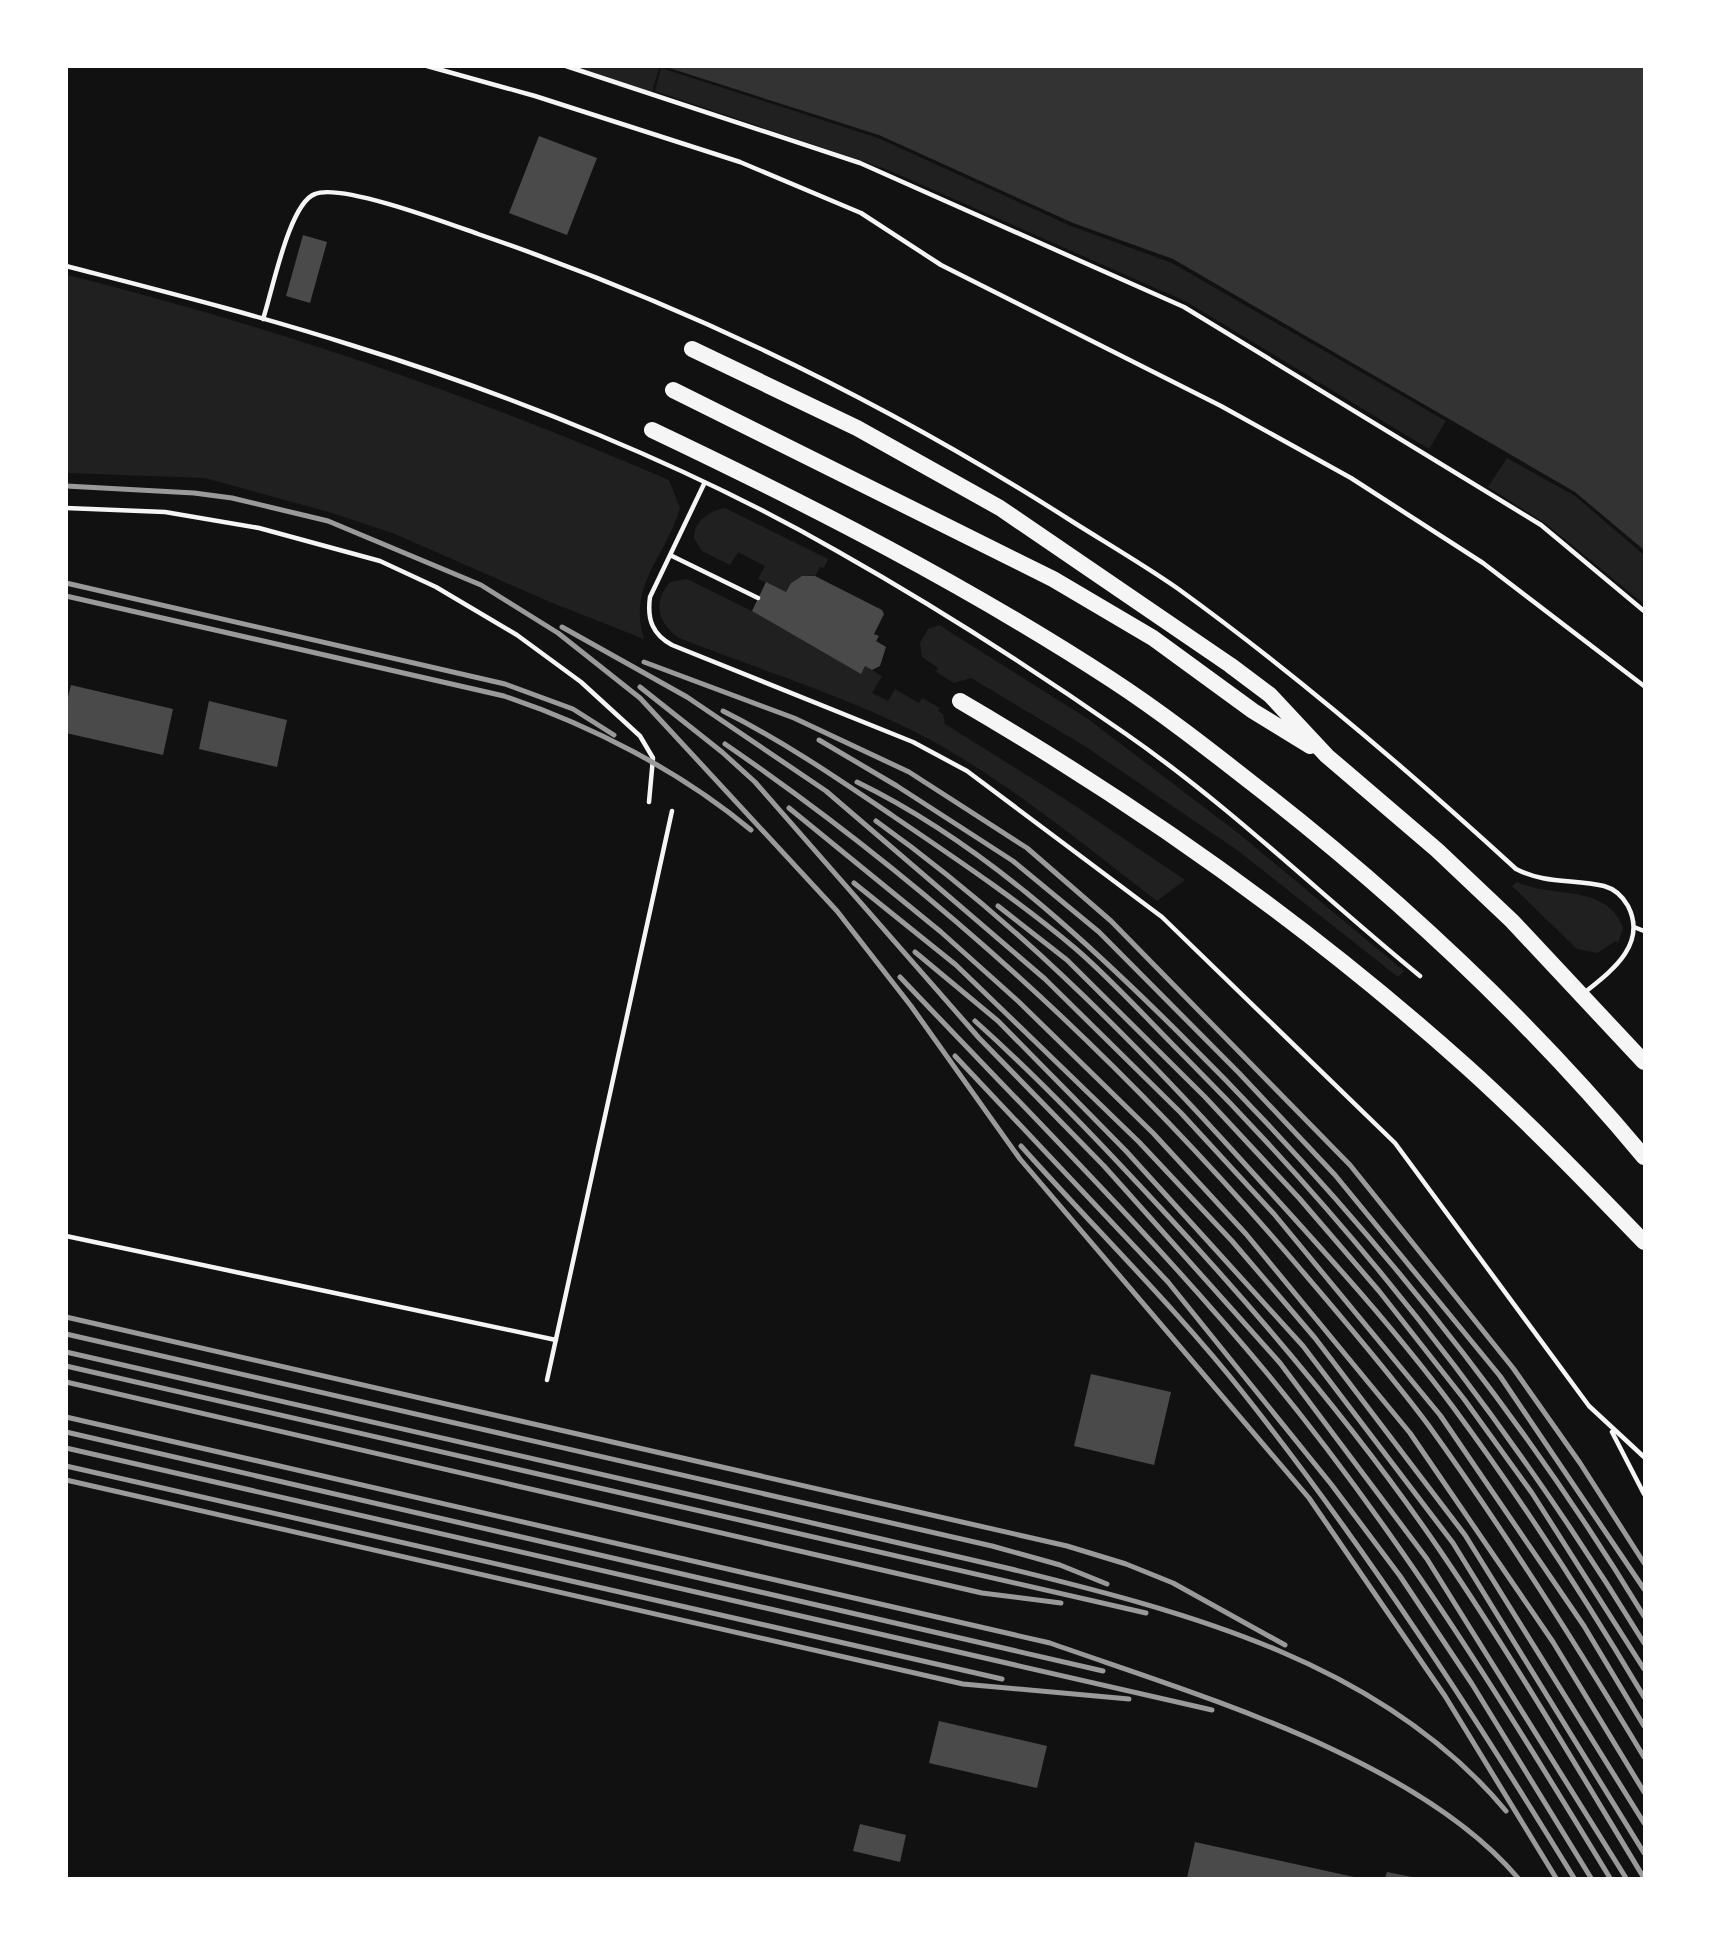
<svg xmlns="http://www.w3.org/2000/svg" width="1711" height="1945" font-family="'Fira Sans Condensed',sans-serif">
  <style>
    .green { fill: #202020 }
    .water { fill: #333 }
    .building { fill: #4a4a4a }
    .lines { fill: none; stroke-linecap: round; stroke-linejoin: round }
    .service { stroke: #f5f5f5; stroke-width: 4.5 }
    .motorway { stroke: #f5f5f5; stroke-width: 16 }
    .rail { stroke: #9a9a9a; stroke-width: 5 }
  </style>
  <rect width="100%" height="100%" fill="#111"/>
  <path class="green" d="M654 66 659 68 652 92 574 67Z
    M661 68 878 138 1071 226 1172 263 1446 421 1429 449 1187 302 886 169 655 91Z
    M67 275C273 326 474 396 669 480L680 508C666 557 627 585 644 639L550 602 395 534 332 513 205 478 67 473Z
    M1507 458 1575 496 1644 555V604L1545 523 1488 487Z
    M725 508 828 559 824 568 820 567 815 576C801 574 792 580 786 592L758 579 765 566 738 552 730 565 702 551 694 538C694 521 709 511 725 508Z
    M687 579 752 611 860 673 865 666 882 676 872 693 888 701 895 689 919 703 922 698 940 708 938 711 943 714 945 724 1065 799 1185 880 1157 901C1088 848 1020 792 945 748 868 703 763 671 679 638 658 623 652 603 670 582Z
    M939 625 1088 719 1238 833 1404 971 1398 977 1237 850 1083 745 971 678 954 683 936 672 938 668 922 657 920 643 928 629Z
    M1517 882C1553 899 1607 883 1623 928L1618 943 1616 941 1597 953 1577 949 1512 886Z"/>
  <path class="water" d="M666 67H1644V550L1575 492 1173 259 1073 223 879 135Z"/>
  <path class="building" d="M539 136 597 158 567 235 509 213Z
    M303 235 327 242 310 303 286 296Z
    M802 576H815L882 610 884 614 874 634 879 636 876 641 886 647 880 666 872 670 865 666 861 674 752 611 766 582 786 592 791 583Z
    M71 685 173 709 163 755 66 733V705Z
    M209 701 287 720 277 767 199 749Z
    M1091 1374 1171 1392 1154 1465 1074 1446Z
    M939 1721 1047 1746 1037 1788 929 1763Z
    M860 1824 906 1835 900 1862 853 1851Z
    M1195 1842 1354 1877V1878H1187Z
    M1387 1872 1412 1877V1878H1385Z"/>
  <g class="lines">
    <path class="service" d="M427 66 535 96 740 162 861 213 941 265 1221 406 1351 478 1483 563 1644 686
      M566 66 860 163 1184 307 1541 525 1644 611
      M66 266C162 291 257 315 351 345 512 395 691 467 837 551 936 607 1033 669 1126 734 1230 806 1322 896 1420 976
      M263 319C272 293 289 203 315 194 341 183 447 223 478 234 688 306 886 402 1073 522 1108 544 1144 565 1177 588 1296 674 1408 770 1516 869 1545 884 1573 879 1604 886 1615 889 1623 897 1628 906 1648 945 1610 972 1584 993
      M704 484 650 597C647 619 652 634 672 645L913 742 967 771 1162 917 1395 1143 1589 1406 1644 1457
      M66 508 165 512 259 528 380 561 436 587 517 635 581 682 640 736 653 758 649 802
      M670 555 758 598
      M1634 927 1644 931
      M66 1236 556 1340
      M547 1380 672 811
      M1612 1432 1644 1494"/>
    <path class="motorway" d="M692 349 857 428 1000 508 1230 665 1270 695 1327 756 1437 850 1512 921 1644 1062
      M673 390 1053 579 1153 638 1253 711 1310 746
      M652 430C810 505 966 585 1112 680 1161 712 1207 748 1253 784 1396 895 1528 1018 1644 1157
      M960 701C1140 806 1312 928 1467 1067 1529 1123 1587 1183 1644 1242"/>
    <path class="rail" d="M66 486 194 493 232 498 328 521 481 585 558 633 640 698 837 911 911 1006 1020 1159 1309 1498 1445 1696 1556 1878
      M66 583 505 684 573 709 614 735
      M66 596 504 696C591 725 680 771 751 830
      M562 627 687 697 826 791 1045 979 1181 1113 1274 1214 1440 1415 1584 1626 1644 1726
      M644 662 794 718 909 772 1027 848 1111 921 1350 1165 1513 1368 1580 1463 1644 1563
      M640 687 722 752 755 782 979 1038 1104 1166 1280 1363 1427 1559 1626 1878
      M723 711C783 741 837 778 893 816 955 858 1018 900 1076 949 1114 982 1149 1021 1185 1057 1363 1235 1513 1429 1644 1643
      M819 740 897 786 1013 861 1099 932 1239 1073 1335 1175 1500 1376 1644 1589
      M725 744C938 890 1130 1069 1297 1265 1342 1318 1388 1371 1429 1426 1506 1533 1576 1644 1644 1757
      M857 782C980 842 1080 935 1177 1031 1355 1207 1514 1402 1644 1616
      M789 808 941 932 1019 1002 1153 1133 1246 1234 1410 1433 1553 1642 1644 1792
      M876 821C1009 916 1125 1032 1234 1152 1309 1235 1386 1317 1453 1407 1522 1500 1585 1598 1644 1697
      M854 883 956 965 1139 1142 1232 1241 1315 1338 1465 1535 1644 1823
      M998 906 1067 960 1205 1097 1299 1198 1379 1291 1464 1399 1532 1493 1644 1669
      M915 952 998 1021 1126 1151 1303 1346 1453 1543 1644 1853
      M900 977C1023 1107 1151 1234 1266 1372 1397 1530 1504 1703 1610 1878
      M975 1021C1043 1082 1106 1149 1168 1216 1266 1322 1360 1433 1441 1552 1513 1658 1578 1769 1644 1878
      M955 1056 1168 1282 1331 1484 1400 1576 1472 1684 1591 1878
      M1021 1146C1095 1229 1175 1307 1244 1394 1366 1548 1472 1711 1574 1878
      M66 1317 1067 1546 1126 1564 1173 1583 1285 1645
      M66 1334 992 1546 1060 1565 1107 1584
      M66 1352C276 1400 486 1448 696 1496 801 1521 906 1544 1011 1569 1190 1613 1383 1663 1506 1811
      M66 1366 1146 1613
      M66 1382 982 1593 1061 1603
      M66 1417 1050 1643C1197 1695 1416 1758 1518 1878
      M66 1432 1103 1671
      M66 1448 1212 1710
      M66 1466 1002 1679
      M66 1480 963 1684 1129 1699"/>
  </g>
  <rect width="1711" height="1945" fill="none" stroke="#ffffff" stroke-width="136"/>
</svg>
